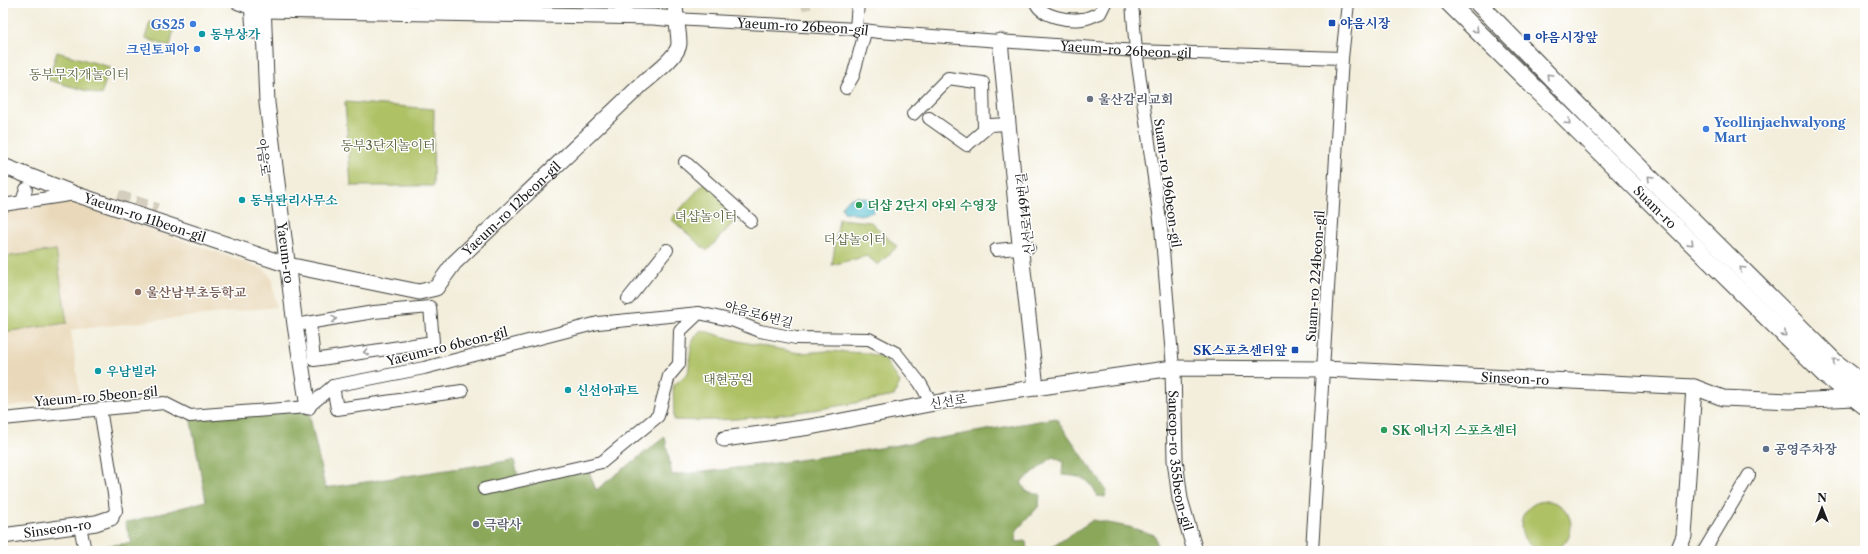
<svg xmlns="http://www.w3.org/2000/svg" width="1868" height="554" font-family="'Libre Caslon Text','Noto Serif KR',serif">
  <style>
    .built { fill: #e9d9ba }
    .green { fill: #aec165; stroke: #656e40 }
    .forest { fill: #8aa75a; stroke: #53623b }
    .water { fill: #52bcce; stroke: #376c75 }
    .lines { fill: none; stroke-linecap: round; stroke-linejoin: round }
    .minor-tunnel { stroke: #d3cebe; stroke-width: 12; stroke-dasharray: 12 6; stroke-linecap: butt }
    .minor-casing { stroke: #3c3c39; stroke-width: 14 }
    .tertiary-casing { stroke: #3c3c39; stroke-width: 17 }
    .secondary-casing { stroke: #3c3c39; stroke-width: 19 }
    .minor { stroke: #fff; stroke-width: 12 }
    .tertiary { stroke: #fff; stroke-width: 15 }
    .secondary { stroke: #fff; stroke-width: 17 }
    .oneway { stroke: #999 }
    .transit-dot { fill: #1a4fb4; stroke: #fff; stroke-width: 1.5 }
    .shop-dot { fill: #3f7fe0; stroke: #fff; stroke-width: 1.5 }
    .culture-dot { fill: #0f9aa8; stroke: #fff; stroke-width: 1.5 }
    .worship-dot { fill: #6b7280; stroke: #fff; stroke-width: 1.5 }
    .leisure-dot { fill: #2e9e5b; stroke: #fff; stroke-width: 1.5 }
    .education-dot { fill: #8d6e63; stroke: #fff; stroke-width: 1.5 }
    .service-dot { fill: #5c6f8a; stroke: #fff; stroke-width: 1.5 }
    .labels { text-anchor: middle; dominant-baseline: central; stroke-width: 3; stroke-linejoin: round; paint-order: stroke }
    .transit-label { font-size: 13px; font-weight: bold; fill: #164399; stroke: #fff; text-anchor: start }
    .shop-label { font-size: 13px; font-weight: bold; fill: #366cbe; stroke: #fff; text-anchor: end }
    .street-label { font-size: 13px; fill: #1c1c1c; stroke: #fff }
    .culture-label { font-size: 13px; font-weight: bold; fill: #0d838f; stroke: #fff; text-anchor: start }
    .park-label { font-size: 13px; fill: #565e39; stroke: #fff }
    .worship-label { font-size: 13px; font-weight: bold; fill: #5b616d; stroke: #fff; text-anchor: start }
    .leisure-label { font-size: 13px; font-weight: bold; fill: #27864d; stroke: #fff; text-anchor: start }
    .education-label { font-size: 13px; font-weight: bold; fill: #785e54; stroke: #fff; text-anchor: start }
    .service-label { font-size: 13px; font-weight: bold; fill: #4e5e75; stroke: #fff; text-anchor: start }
  </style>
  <rect width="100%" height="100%" fill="#fff"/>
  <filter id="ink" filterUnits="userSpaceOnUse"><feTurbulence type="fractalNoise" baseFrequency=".025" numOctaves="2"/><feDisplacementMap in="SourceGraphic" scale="8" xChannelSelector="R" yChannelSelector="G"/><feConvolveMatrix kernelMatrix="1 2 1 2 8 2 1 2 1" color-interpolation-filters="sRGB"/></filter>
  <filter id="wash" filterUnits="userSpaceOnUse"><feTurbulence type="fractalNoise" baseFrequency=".012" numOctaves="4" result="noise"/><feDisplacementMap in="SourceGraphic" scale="16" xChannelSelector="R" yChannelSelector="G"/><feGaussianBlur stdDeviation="0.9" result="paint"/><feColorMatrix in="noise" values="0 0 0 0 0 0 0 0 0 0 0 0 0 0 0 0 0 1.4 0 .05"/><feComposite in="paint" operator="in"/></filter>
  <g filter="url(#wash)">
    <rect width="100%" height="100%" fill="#f3eedb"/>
    <path class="built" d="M501 3H650L647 6 610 8Z
      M71 201 264 269 271 278 277 307 71 330 80 397 3 407V211Z"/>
    <path class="green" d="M150 22 174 28 170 47 145 38Z
      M57 52 110 67 101 95 48 80Z
      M345 102 434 109 433 186H351Z
      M706 181 742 213 707 251 671 219Z
      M839 219 871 222 897 247 878 265 867 256 832 265Z
      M56 250 67 323 3 332V257Z
      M701 330 738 341 799 353 828 351 866 353 883 357 900 382 894 396C822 409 748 423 674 420L673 386 688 373C691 357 688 341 701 330Z
      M1521 526a25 25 0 1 1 50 0a25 25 0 1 1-50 0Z"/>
    <path class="forest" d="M308 407 325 488 514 460 519 479 588 469 596 490 665 437 672 475C801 463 929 440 1056 418L1107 491 1105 497 1097 496C1091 478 1079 476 1062 475L1063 462 1053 457 1021 482 1026 491 1040 494 1039 506 1017 530 1015 542 1026 541 1027 551H95L104 546 132 543 125 523 206 501 190 416Z
      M1093 520 1129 527 1155 535 1158 551H1046Z"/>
    <path class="water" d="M855 197C863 197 871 198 875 205L873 212 860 215 844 212 842 208C844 200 848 199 855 197Z"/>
  </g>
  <g filter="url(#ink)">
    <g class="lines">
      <path class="minor-tunnel" d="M801 5 810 3
        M118 196 157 209"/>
      <g class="minor-casing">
        <g id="minor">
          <path d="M237 3 253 9 260 10"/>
          <path d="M1036 3C1042 17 1068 21 1082 19 1087 19 1094 15 1100 13L1105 3"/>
          <path d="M1132 3 1136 51 1161 227 1173 368"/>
          <path id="s1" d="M675 19 856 29 879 32 1136 51 1342 58"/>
          <path d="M856 29 858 3"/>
          <path d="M846 88 853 76 864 36 856 29"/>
          <path d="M913 114 948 78 983 83 984 129"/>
          <path d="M929 118 967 145 990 125 1008 124"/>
          <path d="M685 162 751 221"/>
          <path d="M22 202 26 189"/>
          <path d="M3 205 75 194"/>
          <path d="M996 250 1029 247"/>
          <path d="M628 299 667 250"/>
          <path d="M295 325 374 312 430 307 433 342 314 360 310 323"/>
          <path d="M333 386 337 409 462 391"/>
          <path d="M100 409 114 494 116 511 111 518"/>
          <path d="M3 419 164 403 190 416 308 407 333 386 424 368 598 323 699 313 734 321 760 331 796 338 869 339 896 353 920 383 932 404"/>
          <path d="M484 489 602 462 658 416 669 376 679 364 680 331 699 313"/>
          <path d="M80 526 85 551"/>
          <path d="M1312 551 1342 58 1348 3"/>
          <path d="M1704 551 1749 475"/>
        </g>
      </g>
      <g class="tertiary-casing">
        <g id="tertiary">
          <path d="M252 3 254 31"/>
          <path id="s2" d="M263 3 267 103 295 325 308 407"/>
          <path d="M264 10 653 17 675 19"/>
          <path d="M1000 41 1017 216 1036 388"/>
          <path id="s3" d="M3 166 75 194 288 265 419 292 436 288 454 263 641 85C651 76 678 57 679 44 679 31 675 16 675 3"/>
          <path id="s4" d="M1173 368 1175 460 1180 499 1195 551"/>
          <path id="s5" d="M724 439 810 427 945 401 1173 368 1324 369 1694 387 1723 398 1790 401 1855 398"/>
          <path id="s6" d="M3 536 96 523 111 518"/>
          <path d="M1678 551 1684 536 1694 387"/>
        </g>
      </g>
      <g class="secondary-casing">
        <g id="secondary">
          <path id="s7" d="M1449 3 1824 374 1865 406"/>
          <path d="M1478 3 1616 144 1836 363 1865 385"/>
        </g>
      </g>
      <use href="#minor" class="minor"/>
      <use href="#tertiary" class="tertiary"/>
      <use href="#secondary" class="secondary"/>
    </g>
    <defs><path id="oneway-chevron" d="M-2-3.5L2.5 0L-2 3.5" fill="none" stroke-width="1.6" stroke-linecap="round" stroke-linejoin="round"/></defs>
    <g class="oneway">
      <use href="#oneway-chevron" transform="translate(1476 30) rotate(45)"/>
      <use href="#oneway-chevron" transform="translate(1549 76) rotate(-135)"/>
      <use href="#oneway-chevron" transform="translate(1568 122) rotate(45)"/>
      <use href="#oneway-chevron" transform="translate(1650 178) rotate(-135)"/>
      <use href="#oneway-chevron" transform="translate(1691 243) rotate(44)"/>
      <use href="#oneway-chevron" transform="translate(1742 269) rotate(-135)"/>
      <use href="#oneway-chevron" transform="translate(334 319) rotate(-9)"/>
      <use href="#oneway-chevron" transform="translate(1784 334) rotate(44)"/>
      <use href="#oneway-chevron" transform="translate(366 352) rotate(171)"/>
      <use href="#oneway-chevron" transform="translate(1835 361) rotate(-136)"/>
    </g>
  </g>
  <g class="transit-dot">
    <rect x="1328" y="19" width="8" height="8" rx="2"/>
    <rect x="1523" y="33" width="8" height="8" rx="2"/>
    <rect x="1291" y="346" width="8" height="8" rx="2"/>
  </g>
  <g class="shop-dot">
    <circle cx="193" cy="24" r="4"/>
    <circle cx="197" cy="49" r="4"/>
    <circle cx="1706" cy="129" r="4"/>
  </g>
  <g class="culture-dot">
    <circle cx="202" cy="34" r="4"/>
    <circle cx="242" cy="200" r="4"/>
    <circle cx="98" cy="371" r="4"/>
    <circle cx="568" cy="390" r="4"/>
  </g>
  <g class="worship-dot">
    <circle cx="1090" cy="99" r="4"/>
    <circle cx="476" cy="524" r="4"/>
  </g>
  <g class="leisure-dot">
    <circle cx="859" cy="205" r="4"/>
    <circle cx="1384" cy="430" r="4"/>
  </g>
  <circle class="education-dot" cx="138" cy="292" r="4"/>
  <circle class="service-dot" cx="1766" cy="449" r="4"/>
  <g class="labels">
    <g class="transit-label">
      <text x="1340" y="23">야음시장</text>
      <text x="1535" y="37">야음시장앞</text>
      <text x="1287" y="350" text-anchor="end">SK스포츠센터앞</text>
    </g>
    <g class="shop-label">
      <text x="185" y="24">GS25</text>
      <text x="189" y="49">크린토피아</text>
      <text x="1714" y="122" text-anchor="start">Yeollinjaehwalyong<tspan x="1714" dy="15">Mart</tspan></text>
    </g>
    <g class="street-label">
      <text stroke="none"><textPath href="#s1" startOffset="128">Yaeum-ro 26beon-gil</textPath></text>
      <text stroke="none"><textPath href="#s1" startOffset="452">Yaeum-ro 26beon-gil</textPath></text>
      <text transform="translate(264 157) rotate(83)">야음로</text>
      <text transform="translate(1168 183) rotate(82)">Suam-ro 196beon-gil</text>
      <text stroke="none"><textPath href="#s7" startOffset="290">Suam-ro</textPath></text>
      <text stroke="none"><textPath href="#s3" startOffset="563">Yaeum-ro 12beon-gil</textPath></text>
      <text transform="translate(1025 214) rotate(-96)">신선로149번길</text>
      <text stroke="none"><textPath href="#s3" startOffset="151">Yaeum-ro 11beon-gil</textPath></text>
      <text stroke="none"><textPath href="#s2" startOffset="251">Yaeum-ro</textPath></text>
      <text transform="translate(1315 276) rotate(-86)">Suam-ro 224beon-gil</text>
      <text transform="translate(759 314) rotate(15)">야음로6번길</text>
      <text transform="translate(447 346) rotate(-14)">Yaeum-ro 6beon-gil</text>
      <text stroke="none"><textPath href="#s5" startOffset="797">Sinseon-ro</textPath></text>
      <text transform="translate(96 396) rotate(-5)">Yaeum-ro 5beon-gil</text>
      <text transform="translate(948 401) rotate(-9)">신선로</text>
      <text stroke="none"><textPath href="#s4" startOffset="93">Saneop-ro 355beon-gil</textPath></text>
      <text stroke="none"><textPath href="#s6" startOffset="55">Sinseon-ro</textPath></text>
    </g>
    <g class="culture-label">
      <text x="210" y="34">동부상가</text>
      <text x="250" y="200">동부돤리사무소</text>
      <text x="106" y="371">우남빌라</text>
      <text x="576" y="390">신선아파트</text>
    </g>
    <g class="park-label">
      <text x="79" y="74">동부무지개놀이터</text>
      <text x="388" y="145">동부3단지놀이터</text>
      <text x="706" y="216">뎌샵놀이터</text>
      <text x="855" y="239">더샵놀이터</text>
      <text x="728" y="379">대현공원</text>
    </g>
    <g class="worship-label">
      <text x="1098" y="99">울산감리교회</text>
      <text x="484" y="524">극락사</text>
    </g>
    <g class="leisure-label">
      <text x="867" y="205">더샵 2단지 야외 수영장</text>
      <text x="1392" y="430">SK 에너지 스포츠센터</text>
    </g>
    <g class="education-label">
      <text x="146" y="292">울산남부초등학교</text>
    </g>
    <g class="service-label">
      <text x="1774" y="449">공영주차장</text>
    </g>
  </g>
  <rect width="1868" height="554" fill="none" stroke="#fff" stroke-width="16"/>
  <g transform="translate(1822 508)" stroke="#ffffff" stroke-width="3" paint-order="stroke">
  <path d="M0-3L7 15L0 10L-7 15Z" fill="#1c1c1c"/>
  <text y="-6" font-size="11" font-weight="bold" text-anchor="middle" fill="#1c1c1c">N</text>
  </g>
</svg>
